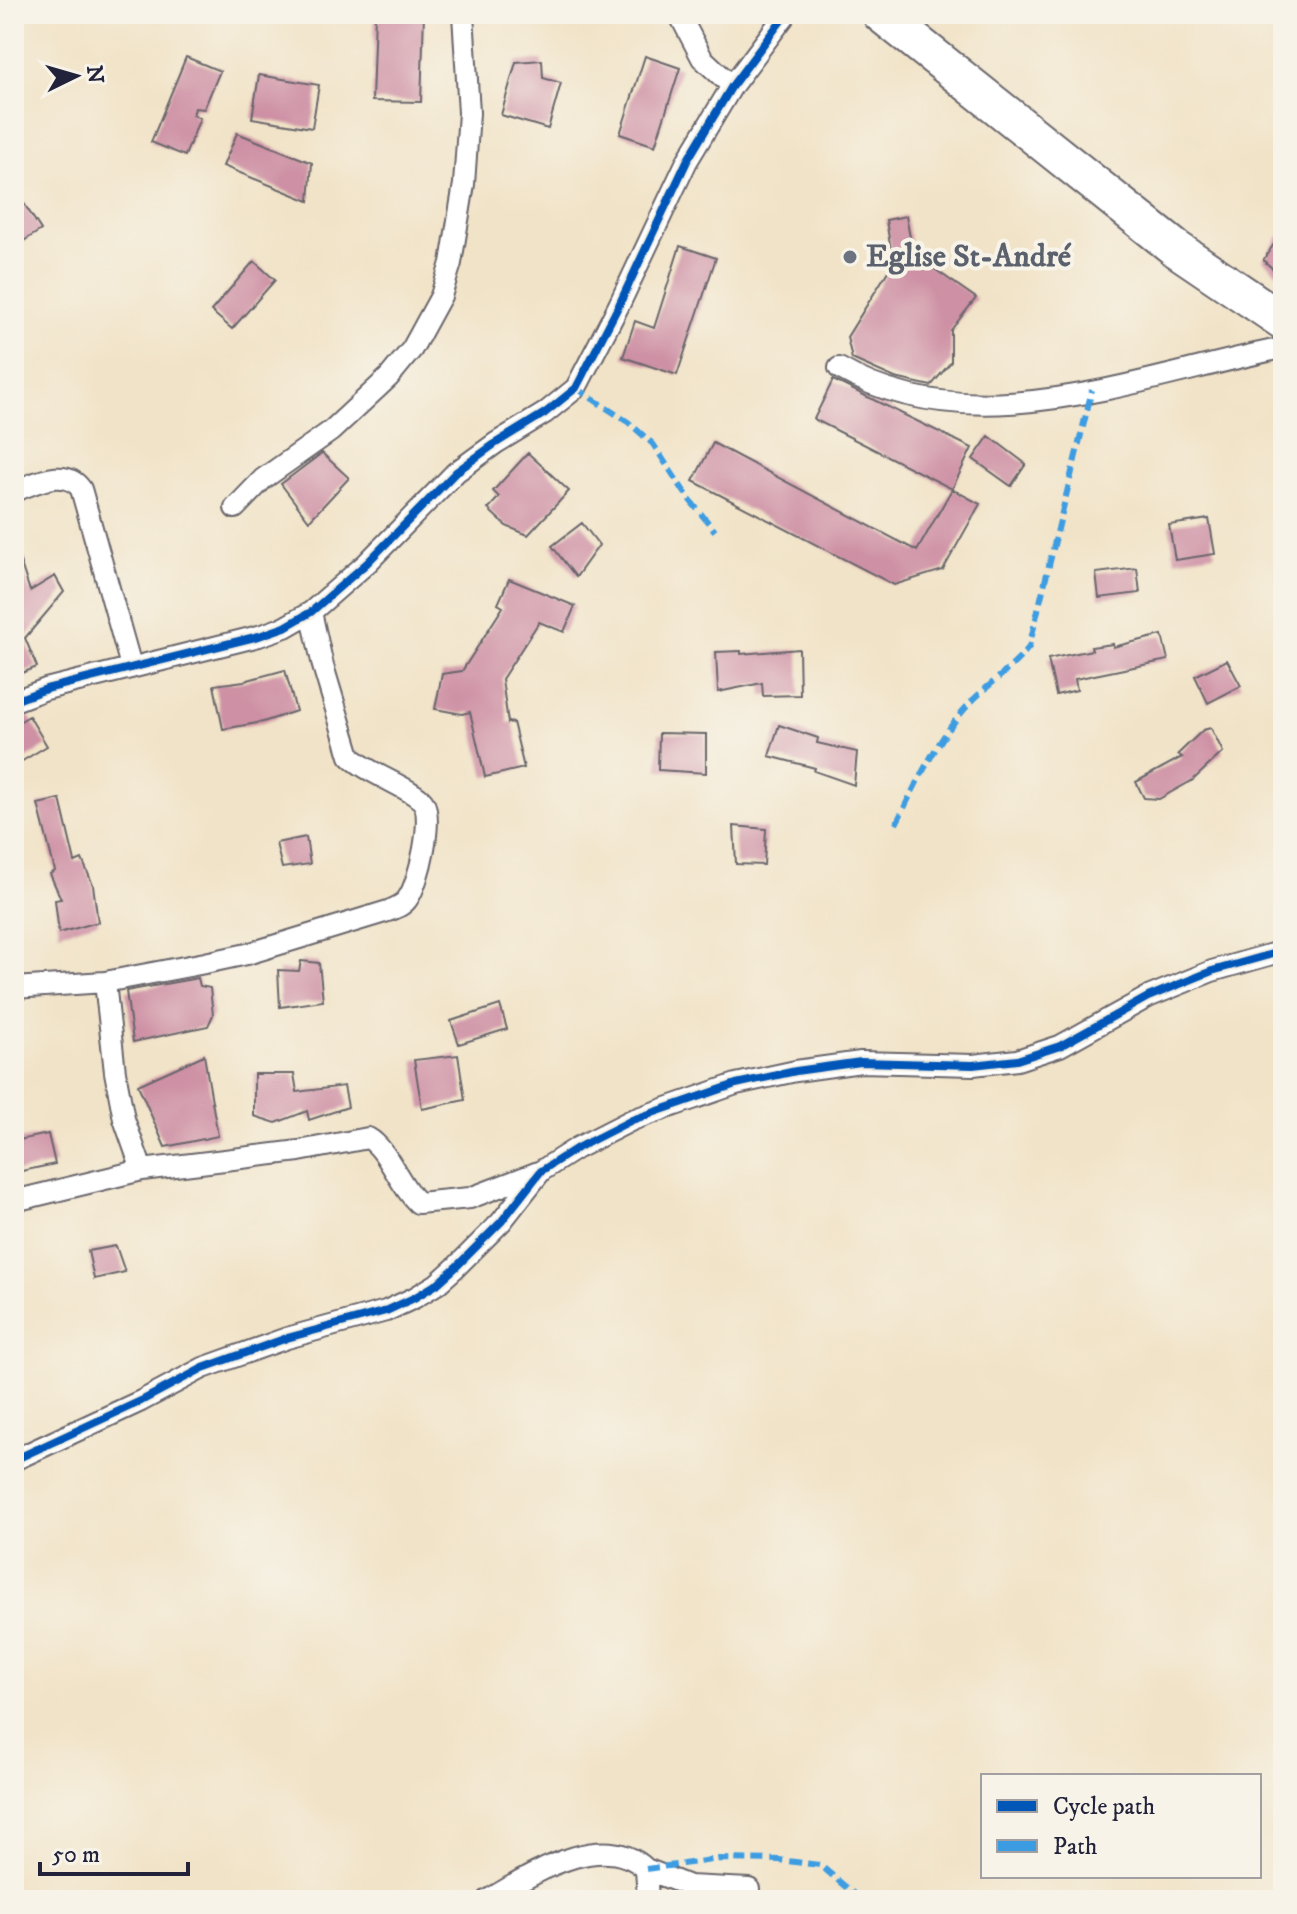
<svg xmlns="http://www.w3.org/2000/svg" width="1297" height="1914" font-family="'IM FELL DW Pica',serif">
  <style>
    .building { fill: #ce90a4 }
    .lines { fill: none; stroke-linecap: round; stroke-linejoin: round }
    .street-casing { stroke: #6a666c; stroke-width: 24 }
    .highway-casing { stroke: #6a666c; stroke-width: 40 }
    .street { stroke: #fff; stroke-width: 20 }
    .highway { stroke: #fff; stroke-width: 36 }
    .quiet { stroke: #3c9ce2; stroke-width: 6; stroke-dasharray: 12 6; stroke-linecap: butt }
    .cycleway-casing { stroke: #f7f3e8; stroke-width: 13 }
    .cycleway { stroke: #0057b8; stroke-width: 8 }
    .worship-dot { fill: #6b7280; stroke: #f7f3e8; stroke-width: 3 }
    .labels { text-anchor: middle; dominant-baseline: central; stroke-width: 8; stroke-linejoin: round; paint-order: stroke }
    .worship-label { font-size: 32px; font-weight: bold; fill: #5b616d; stroke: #f7f3e8; text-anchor: start }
  </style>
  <rect width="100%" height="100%" fill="#f7f3e8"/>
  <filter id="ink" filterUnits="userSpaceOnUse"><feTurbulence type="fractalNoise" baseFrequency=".0125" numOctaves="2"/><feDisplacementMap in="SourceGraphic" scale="16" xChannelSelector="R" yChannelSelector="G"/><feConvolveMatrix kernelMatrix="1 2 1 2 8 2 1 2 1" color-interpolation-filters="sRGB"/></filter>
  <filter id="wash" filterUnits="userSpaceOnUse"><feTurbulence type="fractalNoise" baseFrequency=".006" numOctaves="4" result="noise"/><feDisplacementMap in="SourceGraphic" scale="32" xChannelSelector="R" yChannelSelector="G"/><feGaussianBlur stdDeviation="1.8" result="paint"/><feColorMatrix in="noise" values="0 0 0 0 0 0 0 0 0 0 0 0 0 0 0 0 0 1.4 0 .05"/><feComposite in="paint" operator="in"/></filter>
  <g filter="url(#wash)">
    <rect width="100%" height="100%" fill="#f1e3c7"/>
    <g id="blocks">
      <path class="building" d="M375 14H424L421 102 372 101Z
        M645 56 680 68 655 146 620 134Z
        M186 57 220 71 204 109 195 108 193 115 200 118 185 156 151 142Z
        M542 60 543 78 561 83 548 129 501 115 516 62Z
        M259 75 319 85 312 128 252 118Z
        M237 133 312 163 309 201 223 166Z
        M14 188 41 230 14 247Z
        M906 216 913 254 976 298 951 330V362L931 386 895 378 852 359 847 337 893 263 886 220Z
        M1283 231V278L1263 260Z
        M680 246 716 258 677 375 623 357 635 321 654 328Z
        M254 261 275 280 232 329 211 311Z
        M833 380 972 448 952 489 814 419Z
        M989 436 1026 464 1011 486 973 459Z
        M713 443 917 551 952 489 980 504 943 570 894 585 693 481Z
        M322 453 349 478 309 521 281 484Z
        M528 453 569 491 528 535 506 526 488 509 499 497 493 491Z
        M1209 519 1215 554 1175 560 1169 525Z
        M582 523 599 545 576 577 552 546Z
        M14 552H17L30 591 55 576 64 592 25 638 37 667 14 676Z
        M1137 568 1140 593 1099 598 1096 573Z
        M509 579 575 606 564 632 539 622 502 679 508 723 513 722 524 768 485 777 470 712 462 714 435 709 442 674 462 671 503 607 498 604Z
        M1162 635 1168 660 1075 679 1077 690 1056 695 1048 659 1092 650 1091 647 1113 644V647Z
        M799 649 800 695 763 696 762 683 718 692 716 652 741 651V654Z
        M1227 660 1241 686 1208 703 1195 676Z
        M285 670 296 711 263 722 223 729 214 685 244 681Z
        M29 716 47 746 14 766V725Z
        M779 725 818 738 817 743 857 752 854 785 814 771 815 768 769 756Z
        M1211 728 1223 752 1193 780 1159 799 1144 798 1136 782 1182 757 1178 754 1203 730Z
        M659 733 706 734V773L658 770Z
        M60 799 75 862 82 859 93 885 98 922 59 933 55 900 61 899 50 874 55 871 38 804Z
        M734 826 766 829 764 865 736 864Z
        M306 837 310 864 282 868 276 843Z
        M301 961 319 963 323 1001 280 1007 278 970 299 971Z
        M198 978 200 986 210 988 213 1015 208 1026 133 1042 126 991Z
        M500 1005 507 1029 459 1044 451 1021Z
        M204 1055 218 1136 165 1147 138 1085Z
        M458 1055 465 1100 422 1109 414 1060Z
        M254 1074H294L297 1092 344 1086 348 1107 309 1120 307 1111 276 1123 254 1116Z
        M48 1134 55 1164 17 1172 14 1141Z
        M116 1246 125 1272 94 1279 88 1251Z"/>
    </g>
  </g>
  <g filter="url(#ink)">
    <use href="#blocks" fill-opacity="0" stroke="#6a666c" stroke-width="2"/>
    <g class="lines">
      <g class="street-casing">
        <path id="street" d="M679 14 702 58 732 86
          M839 368C973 446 1143 376 1283 348
          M14 491C35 484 65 466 81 489L131 666
          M235 508 263 479 331 431 389 377 412 349 441 296 451 263 464 184 469 113 463 14
          M14 701 46 689 259 636 285 627 311 612 367 563 456 472 496 443 545 413 576 388 619 305 687 161 732 86 786 14
          M105 982 115 1072 124 1119 142 1170
          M14 988 105 982 205 963 247 954 388 911C396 908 404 905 408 898 419 883 434 817 423 802 412 788 368 774 350 756L323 666 311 612
          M14 1201 142 1170 299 1151 368 1138C388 1149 399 1186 418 1203L470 1198 541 1171
          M14 1460 141 1401 203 1368 287 1338 386 1311 414 1298 437 1284 456 1267 501 1222 541 1171 577 1148 632 1120 736 1084 796 1071 861 1062 973 1065 1017 1060 1060 1046 1148 997 1212 971 1283 951
          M646 1869 689 1886 749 1889
          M488 1900C530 1876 602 1827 646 1869L648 1900"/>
      </g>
      <g class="highway-casing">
        <path id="highway" d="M881 14 1175 248 1283 321"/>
      </g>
      <use href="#street" class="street"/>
      <use href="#highway" class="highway"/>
      <path class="quiet" d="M576 388 628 422 653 444 689 499 715 531
        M896 824C917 782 938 737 971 702 990 683 1013 668 1029 647L1092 390
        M646 1869 719 1859 779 1860 820 1865 861 1900"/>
      <g class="cycleway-casing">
        <path id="cycleway" d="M14 701 46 689 259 636 285 627 311 612 367 563 456 472 496 443 545 413 576 388 619 305 687 161 732 86 786 14
          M14 1460 141 1401 203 1368 287 1338 386 1311 414 1298 437 1284 456 1267 501 1222 541 1171 577 1148 632 1120 736 1084 796 1071 861 1062 973 1065 1017 1060 1060 1046 1148 997 1212 971 1283 951"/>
      </g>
      <use href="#cycleway" class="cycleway"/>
    </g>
  </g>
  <circle class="worship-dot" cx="850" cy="257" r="8"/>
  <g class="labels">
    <g class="worship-label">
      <text x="866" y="257">Eglise St-André</text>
    </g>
  </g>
  <rect width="1297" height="1914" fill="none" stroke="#f7f3e8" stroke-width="48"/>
  <rect x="981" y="1774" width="280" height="104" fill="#f7f3e8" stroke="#a29fa3" stroke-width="2"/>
  <rect x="997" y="1800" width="40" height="12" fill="#0057b8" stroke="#a29fa3" stroke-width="2"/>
  <text x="1053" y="1814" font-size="24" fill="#22223b">Cycle path</text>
  <rect x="997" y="1840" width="40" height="12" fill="#3c9ce2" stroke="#a29fa3" stroke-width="2"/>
  <text x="1053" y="1854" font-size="24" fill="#22223b">Path</text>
  <g transform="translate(76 76) rotate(85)" stroke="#f7f3e8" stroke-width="6" paint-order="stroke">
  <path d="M0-6L14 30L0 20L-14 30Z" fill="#22223b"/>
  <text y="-12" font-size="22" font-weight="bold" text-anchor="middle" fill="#22223b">N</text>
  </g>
  <path d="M40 1862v12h148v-12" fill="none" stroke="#22223b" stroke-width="4"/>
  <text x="52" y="1862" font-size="24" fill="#22223b" stroke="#f7f3e8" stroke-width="6" paint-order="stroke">50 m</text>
</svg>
